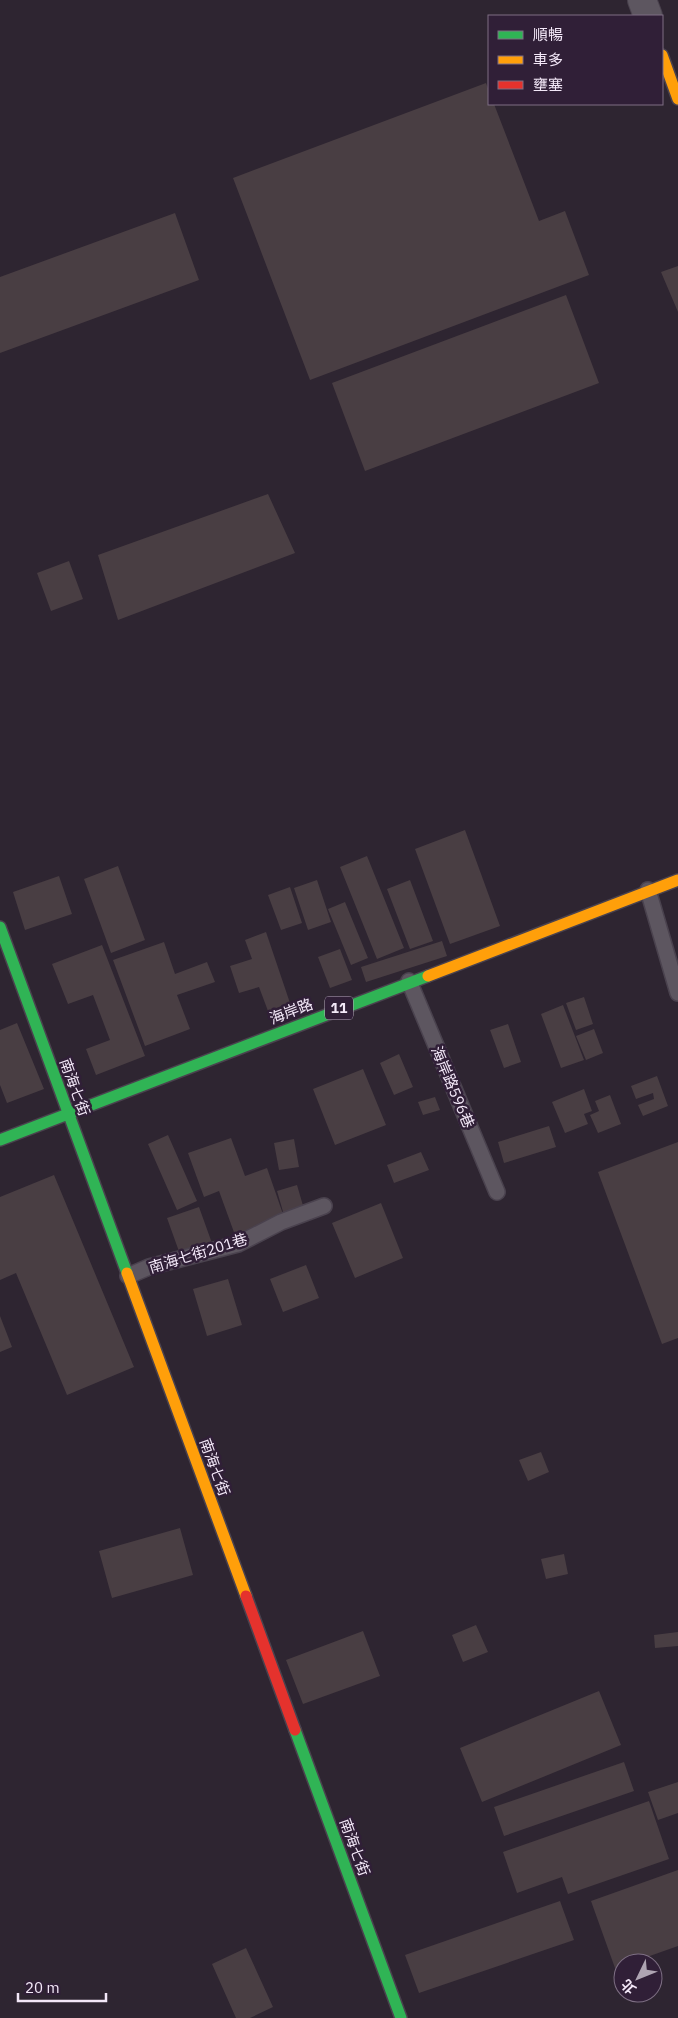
<svg xmlns="http://www.w3.org/2000/svg" width="678" height="2018" font-family="'IBM Plex Sans','Noto Sans TC',sans-serif">
  <style>
    .building { fill: #493e43 }
    .lines { fill: none; stroke-linecap: round; stroke-linejoin: round }
    .lane-casing { stroke: #4a424e; stroke-width: 18 }
    .street-casing { stroke: #4a424e; stroke-width: 30 }
    .fast-casing { stroke: #4a424e; stroke-width: 14 }
    .slow-casing { stroke: #4a424e; stroke-width: 14 }
    .jam-casing { stroke: #4a424e; stroke-width: 14 }
    .lane { stroke: #5d5660; stroke-width: 15 }
    .street { stroke: #5d5660; stroke-width: 28 }
    .fast { stroke: #30b455; stroke-width: 11 }
    .slow { stroke: #ff9f0a; stroke-width: 11 }
    .jam { stroke: #e5322d; stroke-width: 11 }
    .labels { text-anchor: middle; dominant-baseline: central; stroke-width: 5; stroke-linejoin: round; paint-order: stroke }
    .shield { fill: #301f37; stroke: #b8acbe; stroke-width: 1 }
    .shield-label { font-size: 14px; font-weight: bold; fill: #f3e8f8 }
    .street-label { font-size: 15px; fill: #f3e8f8; stroke: #301f37 }
  </style>
  <rect width="100%" height="100%" fill="#2e2531"/>
  <path class="building" d="M486 83 489 91V104H494L539 221 565 211 589 275 310 380 233 178Z
    M175 213 199 280 0 353V277Z
    M678 266V312L661 272Z
    M566 295 599 383 365 471 332 383Z
    M268 494 295 553 118 620 98 555Z
    M69 561 83 599 51 611 37 573Z
    M465 830 500 926 450 944 415 849Z
    M367 856 404 948 377 959 340 867Z
    M118 866 145 940 111 953 84 879Z
    M59 876 72 914 25 930 13 892Z
    M317 880 331 922 308 930 294 888Z
    M410 880 433 941 410 949 387 889Z
    M290 887 302 923 281 930 268 895Z
    M345 902 368 958 351 965 328 909Z
    M266 932 290 1003 268 1011 259 987 239 993 230 966 252 959 245 940Z
    M442 941 447 956 366 982 361 967Z
    M164 942 175 974 207 962 215 982 177 995 190 1029 145 1046 113 960Z
    M102 945 145 1056 96 1075 86 1049 110 1040 93 995 68 1004 52 964Z
    M340 949 352 980 330 988 318 957Z
    M584 997 593 1024 576 1030 566 1003Z
    M563 1005 584 1060 561 1068 541 1014Z
    M17 1023 44 1089 7 1103 0 1085V1030Z
    M508 1024 521 1062 504 1068 490 1030Z
    M594 1029 603 1053 586 1060 576 1036Z
    M399 1054 413 1087 394 1095 380 1063Z
    M363 1069 386 1125 335 1145 313 1089Z
    M657 1076 668 1106 643 1116 638 1105 654 1099 653 1093 636 1099 631 1086Z
    M584 1089 592 1111 584 1114 588 1124 565 1133 552 1102Z
    M610 1095 621 1124 598 1133 590 1115 599 1111 595 1101Z
    M435 1097 440 1110 423 1115 418 1102Z
    M549 1126 556 1147 504 1163 498 1142Z
    M168 1135 197 1201 177 1210 148 1144Z
    M231 1138 245 1176 267 1168 284 1217 235 1235 219 1191 204 1197 188 1153Z
    M294 1139 299 1167 279 1170 274 1143Z
    M678 1142V1338L662 1344 598 1172Z
    M421 1152 429 1170 394 1183 387 1165Z
    M54 1175 134 1367 67 1395 16 1273 0 1280V1197Z
    M297 1185 304 1209 284 1215 277 1191Z
    M381 1203 403 1258 355 1278 332 1223Z
    M199 1207 213 1246 181 1257 167 1218Z
    M306 1265 319 1298 283 1312 270 1279Z
    M228 1279 242 1325 207 1336 193 1289Z
    M0 1316 12 1347 0 1352Z
    M541 1452 549 1472 528 1481 519 1460Z
    M180 1528 193 1575 112 1598 99 1551Z
    M564 1554 568 1574 546 1579 541 1559Z
    M476 1625 488 1652 463 1662 452 1635Z
    M363 1631 380 1676 303 1704 286 1660Z
    M678 1632V1646L655 1648 654 1635Z
    M599 1691 621 1745 482 1802 460 1748Z
    M624 1762 634 1791 504 1836 494 1807Z
    M678 1782V1813L658 1820 648 1792Z
    M649 1801 669 1859 568 1894 562 1877 517 1893 503 1852Z
    M678 1870V1946L630 1963H623V1965L615 1968 591 1901Z
    M560 1901 574 1940 419 1993 405 1955Z
    M246 1948 273 2007 250 2018H236L212 1964Z"/>
  <g class="lines">
    <g class="lane-casing">
      <path id="lane" d="M648 890 678 993
        M409 981 497 1192
        M128 1276 149 1267 238 1244 281 1222 324 1206"/>
    </g>
    <g class="street-casing">
      <path id="street" d="M642 0 648 16"/>
    </g>
    <g class="fast-casing">
      <path id="fast" d="M0 927 127 1273
        M0 1140 428 976
        M295 1730 401 2018"/>
    </g>
    <g class="slow-casing">
      <path id="slow" d="M662 55 678 99
        M428 976 678 880
        M127 1273 246 1596"/>
    </g>
    <g class="jam-casing">
      <path id="jam" d="M246 1596 295 1730"/>
    </g>
    <use href="#lane" class="lane"/>
    <use href="#street" class="street"/>
    <use href="#fast" class="fast"/>
    <use href="#slow" class="slow"/>
    <use href="#jam" class="jam"/>
  </g>
  <g class="labels">
    <rect class="shield" x="325" y="996.5" width="28" height="23" rx="4"/>
    <g class="shield-label">
      <text x="339" y="1008">11</text>
    </g>
    <g class="street-label">
      <text transform="translate(291 1011) rotate(-21)">海岸路</text>
      <text transform="translate(75 1087) rotate(70)">南海七街</text>
      <text transform="translate(453 1087) rotate(67)">海岸路596巷</text>
      <text transform="translate(198 1253) rotate(-17)">南海七街201巷</text>
      <text transform="translate(215 1467) rotate(70)">南海七街</text>
      <text transform="translate(355 1847) rotate(70)">南海七街</text>
    </g>
  </g>
  <rect x="488" y="15" width="175" height="90" fill="#301f37" stroke="#7e6f84"/>
  <rect x="498" y="31" width="25" height="8" fill="#30b455" stroke="#7e6f84"/>
  <text x="533" y="40" font-size="15" fill="#f3e8f8">順暢</text>
  <rect x="498" y="56" width="25" height="8" fill="#ff9f0a" stroke="#7e6f84"/>
  <text x="533" y="65" font-size="15" fill="#f3e8f8">車多</text>
  <rect x="498" y="81" width="25" height="8" fill="#e5322d" stroke="#7e6f84"/>
  <text x="533" y="90" font-size="15" fill="#f3e8f8">壅塞</text>
  <g transform="translate(638 1978) rotate(227)"><circle r="24" fill="#301f37" stroke="#7e6f84"/>
  <path d="M0-4L9 19L0 12L-9 19Z" fill="#aea4b2"/>
  <text y="-8" font-size="14" font-weight="bold" text-anchor="middle" fill="#f3e8f8">北</text>
  </g>
  <path d="M18 1993v8h88v-8" fill="none" stroke="#f3e8f8" stroke-width="2.5"/>
  <text x="25" y="1993" font-size="15" fill="#f3e8f8" stroke="#301f37" stroke-width="4" paint-order="stroke">20 m</text>
</svg>
